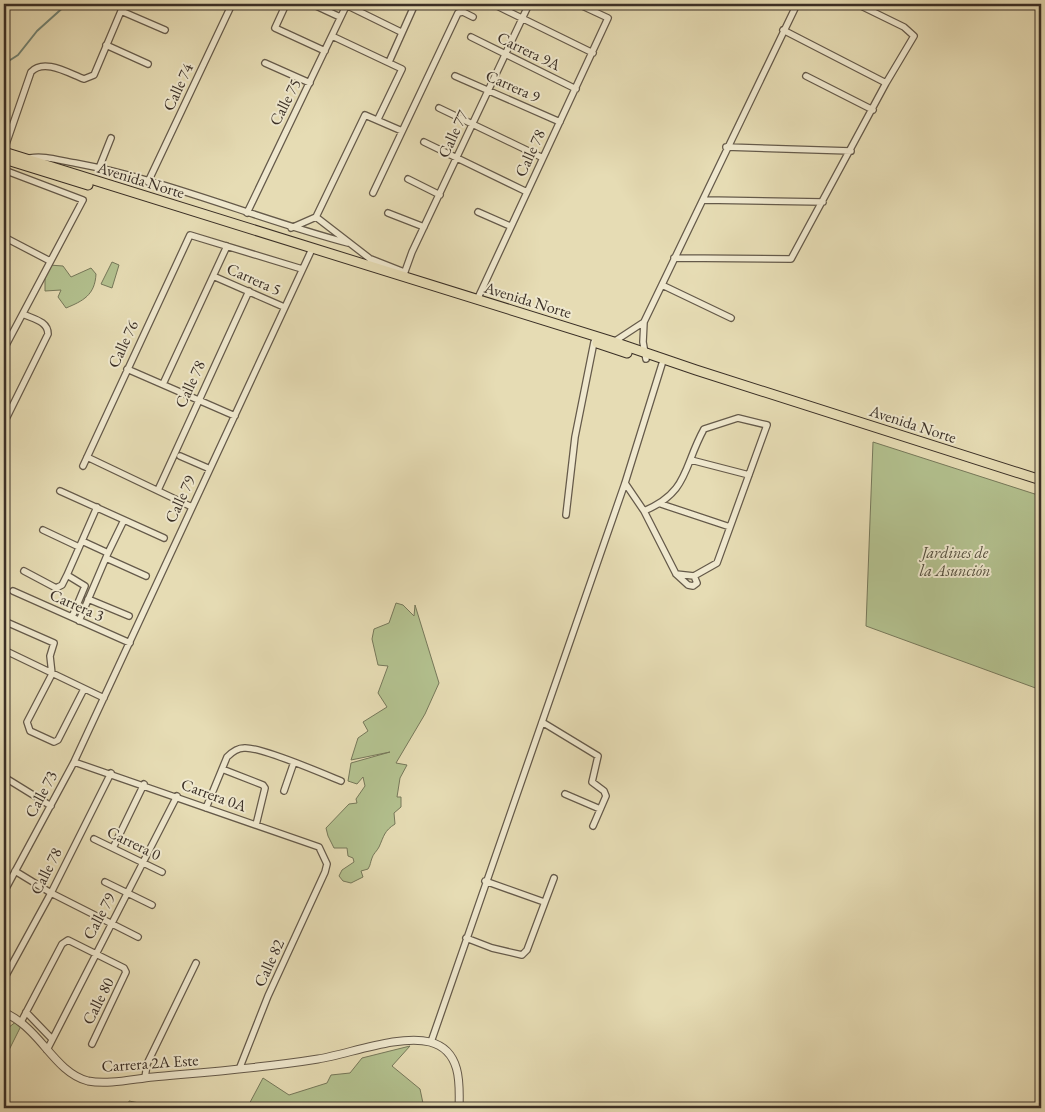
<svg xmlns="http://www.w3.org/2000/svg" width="1045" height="1112" font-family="'EB Garamond',serif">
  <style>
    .green { fill: #b3c18f; stroke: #76785a }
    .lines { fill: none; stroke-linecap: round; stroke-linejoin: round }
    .stream { stroke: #728475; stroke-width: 2 }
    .minor-casing { stroke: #655a4a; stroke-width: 8 }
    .tertiary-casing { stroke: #655a4a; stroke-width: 9 }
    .primary-casing { stroke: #3a2f26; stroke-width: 11 }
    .minor { stroke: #efe8ce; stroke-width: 5.5 }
    .tertiary { stroke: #efe8ce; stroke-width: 7 }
    .primary { stroke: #e6dcb4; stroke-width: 9 }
    .labels { text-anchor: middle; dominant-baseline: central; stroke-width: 4; stroke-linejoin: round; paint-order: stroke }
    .street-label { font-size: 16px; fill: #3a2f26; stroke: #efe8ce }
    .park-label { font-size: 16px; font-style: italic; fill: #524c3b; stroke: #efe8ce }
  </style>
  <rect width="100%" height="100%" fill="#e6dcb4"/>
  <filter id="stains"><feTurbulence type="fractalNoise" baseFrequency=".004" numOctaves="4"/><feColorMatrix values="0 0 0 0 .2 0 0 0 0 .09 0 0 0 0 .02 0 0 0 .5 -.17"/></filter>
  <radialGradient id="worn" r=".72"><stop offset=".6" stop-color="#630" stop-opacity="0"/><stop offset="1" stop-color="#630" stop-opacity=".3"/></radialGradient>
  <path class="green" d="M112 262 119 265 112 288 101 284Z
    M49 265 63 266 71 277 91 268 96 274C95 295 83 301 66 308L58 297 61 290 45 291V274Z
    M873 442 1041 496V690L866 626Z
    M396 603 403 605 414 616 415 605 439 683 425 714 396 763 407 765 400 778 397 797H401V807L394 813 395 824C384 831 384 836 379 847 377 851 373 854 372 858 370 863 371 864 368 869L361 871 363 877 351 883 343 881 339 876 342 870 354 862 353 858 348 856 347 848H334L328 836 326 828 349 804 357 803 356 799 365 786 363 777 357 784 348 781 351 763 390 752 351 760 358 738 368 731 363 722 387 707 378 693 388 666 378 665 372 639 374 629 389 623Z
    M17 1021 22 1024 4 1060V1031Z
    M410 1046 392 1066 420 1089 424 1108H247L263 1078 289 1095 327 1083 331 1075 350 1073 362 1058Z
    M129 1101 165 1108H128Z"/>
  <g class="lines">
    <path class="stream" d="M4 64 18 55 37 31 67 4"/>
    <g class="minor-casing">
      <path id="minor" d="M286 4 275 28 325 51
        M312 4 340 17
        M493 4 593 53
        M346 5 401 32
        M121 11 165 30
        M783 30 886 83
        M332 36 402 69 378 119
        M471 37 576 89
        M106 45 148 64
        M389 62 415 4
        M265 63 310 83
        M455 76 560 122
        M806 76 873 110
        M439 108 543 158
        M424 142 527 192
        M726 147 851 151
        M4 150 31 72C44 58 68 73 84 79L94 75 124 4
        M30 158C44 155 61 161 75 163 167 180 257 219 348 243
        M99 168 111 138
        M4 170 83 200 4 349
        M408 179 440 195
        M148 182 232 4
        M373 193 458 13 463 12 473 17
        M704 200 823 202
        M478 212 510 226
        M247 213 347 4
        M388 213 424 227
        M316 217 369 258 376 268
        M291 228 316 217 365 115 402 131
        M4 237 50 261
        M674 258 791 259 886 83 914 36 904 27 857 4
        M371 259 404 272
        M213 276 284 307
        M403 277 412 252 529 4
        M662 285 731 318
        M477 300 608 18 578 4
        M612 343 644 322
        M646 359 643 342 644 322 797 4
        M127 369 235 416
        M163 384 227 246
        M4 423 48 334C48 321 33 319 23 314
        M180 456 210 469
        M87 457 192 507
        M691 460 749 475
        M83 466 190 235 302 269
        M625 483 644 511 676 574 688 585 693 586 697 583 694 576 676 574
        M158 490 249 291
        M60 491 164 538
        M661 504 730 527
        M644 511C689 492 683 467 704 429L738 418 767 425 717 563 694 576
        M566 515 575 437 594 342
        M43 530 79 547
        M82 541 97 507
        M108 553 124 520
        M106 558 146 576
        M24 571 56 588 62 585 67 575
        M13 591 130 643
        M88 599 129 616
        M72 617 85 586 67 575 82 541 108 553 79 621
        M4 621 54 643 50 656 52 674 27 722 30 731 54 742 58 740 84 689
        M4 650 104 698
        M542 722 598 756 592 782 604 791 606 796 593 826
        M74 762 319 847 327 864 325 872 268 996 240 1067
        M222 769 263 785 265 788 256 825
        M4 777 51 806
        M284 791 294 762
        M565 794 600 809
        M206 808 227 757C232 752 237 748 244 748 259 746 324 774 341 781
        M94 839 162 872
        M113 848 144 784
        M15 871 51 893 138 937
        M485 881 544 902
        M105 882 152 905
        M4 892 74 762 312 249
        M466 938 492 948 522 955 527 950 554 878
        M4 979 51 893 111 773
        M26 1012 52 1039
        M21 1022 62 944 68 940 124 968 126 972 92 1044
        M431 1042 625 483 662 364
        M47 1050 177 796
        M145 1078 147 1064 196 963"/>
    </g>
    <g class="tertiary-casing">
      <path id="tertiary" d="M4 1012C9 1015 15 1018 20 1022 43 1038 59 1074 88 1081 108 1085 133 1079 153 1077 208 1072 263 1068 318 1059 349 1054 400 1034 430 1042 461 1050 460 1083 459 1108"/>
    </g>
    <g class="primary-casing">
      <path id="primary" d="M4 152 614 342 696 370 1041 480
        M4 159 88 185
        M597 343 627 353"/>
    </g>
    <use href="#minor" class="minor"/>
    <use href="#tertiary" class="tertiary"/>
    <use href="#primary" class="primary"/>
  </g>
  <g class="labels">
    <g class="street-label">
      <text transform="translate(529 51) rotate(26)">Carrera 9A</text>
      <text transform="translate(513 86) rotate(24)">Carrera 9</text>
      <text transform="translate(178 87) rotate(-65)">Calle 74</text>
      <text transform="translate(285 102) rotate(-63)">Calle 75</text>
      <text transform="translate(453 134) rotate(-65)">Calle 77</text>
      <text transform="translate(530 153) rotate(-65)">Calle 78</text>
      <text transform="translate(141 180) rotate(17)">Avenida Norte</text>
      <text transform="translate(254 279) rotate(24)">Carrera 5</text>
      <text transform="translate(528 300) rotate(17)">Avenida Norte</text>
      <text transform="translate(123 344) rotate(-65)">Calle 76</text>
      <text transform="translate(190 384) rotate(-65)">Calle 78</text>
      <text transform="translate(913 424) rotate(18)">Avenida Norte</text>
      <text transform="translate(180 499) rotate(-65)">Calle 79</text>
      <text transform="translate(77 605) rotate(24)">Carrera 3</text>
      <text transform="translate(41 794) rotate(-62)">Calle 73</text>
      <text transform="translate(214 795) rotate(20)">Carrera 0A</text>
      <text transform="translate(134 843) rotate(26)">Carrera 0</text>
      <text transform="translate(46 871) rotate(-63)">Calle 78</text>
      <text transform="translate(99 916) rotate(-62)">Calle 79</text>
      <text transform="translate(269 963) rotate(-65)">Calle 82</text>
      <text transform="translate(98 1001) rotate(-63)">Calle 80</text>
      <text transform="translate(150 1063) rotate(-4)">Carrera 2A Este</text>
    </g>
    <g class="park-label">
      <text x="955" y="552">Jardines de<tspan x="955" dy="18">la Asunción</tspan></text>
    </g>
  </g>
  <rect width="1045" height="1112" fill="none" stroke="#e6dcb4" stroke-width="20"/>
  <rect x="5" y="5" width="1035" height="1102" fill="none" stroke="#3a2f26" stroke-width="2.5"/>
  <rect x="10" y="10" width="1025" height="1092" fill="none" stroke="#3a2f26"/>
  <rect width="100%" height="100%" filter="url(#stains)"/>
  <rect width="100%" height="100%" fill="url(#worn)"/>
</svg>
